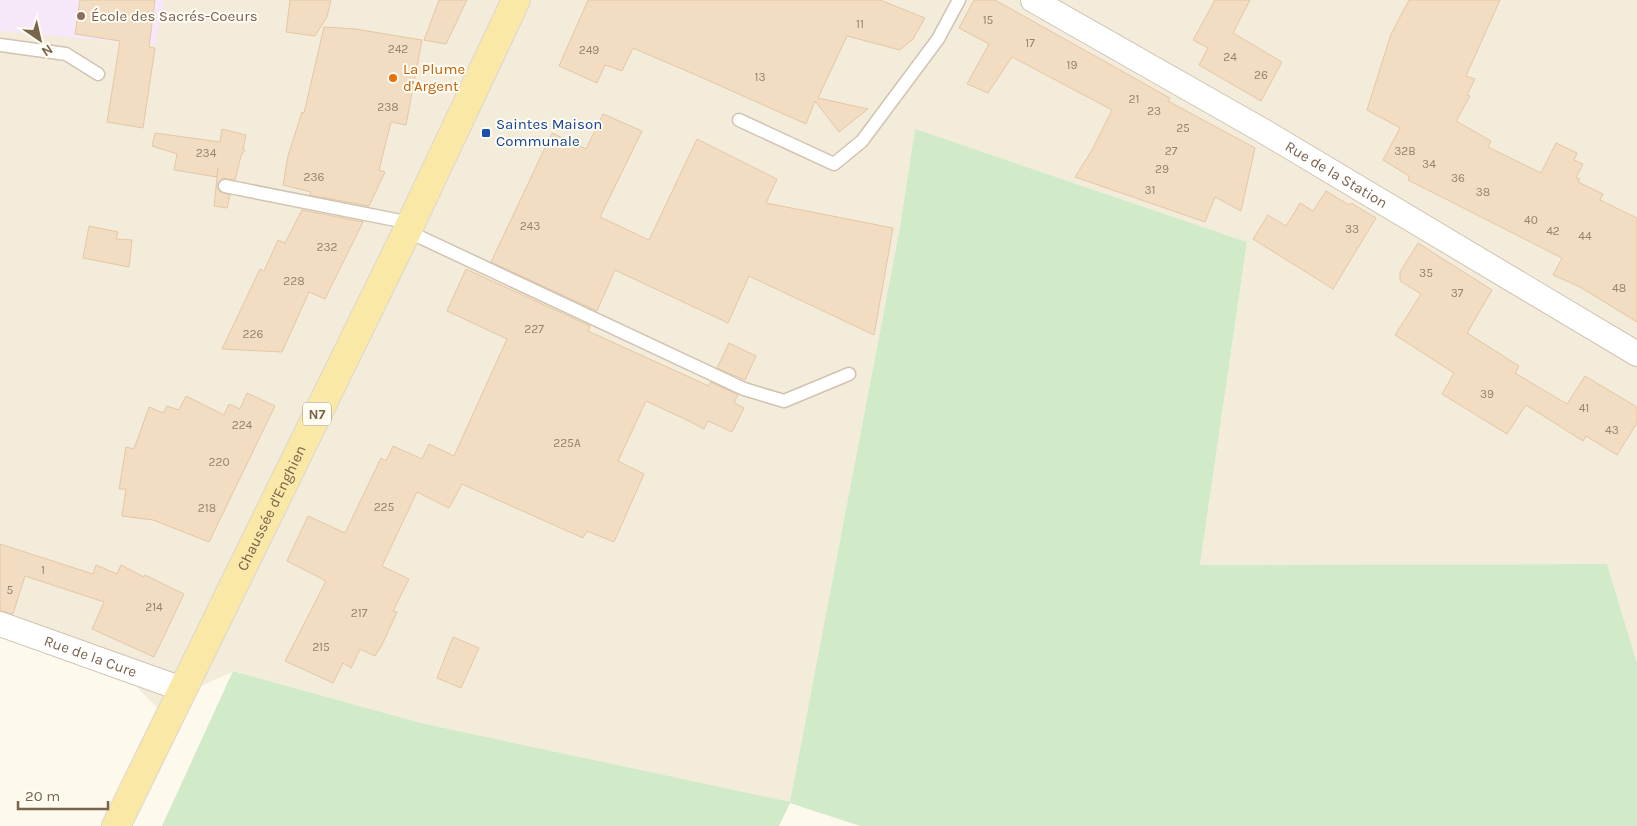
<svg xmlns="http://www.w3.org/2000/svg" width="1637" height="826" font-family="Karla,sans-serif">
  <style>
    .residential { fill: #f4ecda }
    .education { fill: #f6e8f9 }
    .green { fill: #d1ebc9 }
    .building { fill: #f2ddc3; stroke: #e4c7a4 }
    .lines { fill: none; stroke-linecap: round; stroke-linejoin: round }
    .service-casing { stroke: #d0c3b0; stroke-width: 15 }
    .minor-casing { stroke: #d0c3b0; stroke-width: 26 }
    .primary-casing { stroke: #dcd7d1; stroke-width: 30 }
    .service { stroke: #fff; stroke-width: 12 }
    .minor { stroke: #fff; stroke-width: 24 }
    .primary { stroke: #f9e8a6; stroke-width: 28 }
    .education-dot { fill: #8d6e63; stroke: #fffcf2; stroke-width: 2 }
    .food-dot { fill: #e8710a; stroke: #fffcf2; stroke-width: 2 }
    .transit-dot { fill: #1a4fb4; stroke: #fffcf2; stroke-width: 2 }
    .labels { text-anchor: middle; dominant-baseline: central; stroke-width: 4; stroke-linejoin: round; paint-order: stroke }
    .number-label { font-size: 12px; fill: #97826b }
    .shield { fill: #fffcf2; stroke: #a1927f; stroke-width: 1 }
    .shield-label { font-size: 14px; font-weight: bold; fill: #79644e }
    .education-label { font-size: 15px; fill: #785e54; stroke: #fffcf2; text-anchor: start }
    .food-label { font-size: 15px; fill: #c56008; stroke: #fffcf2; text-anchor: start }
    .transit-label { font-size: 15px; fill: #164399; stroke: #fffcf2; text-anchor: start }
    .street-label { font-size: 15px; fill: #79644e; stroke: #fffcf2 }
  </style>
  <rect width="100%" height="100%" fill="#fdf9ec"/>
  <path class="residential" d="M0 0H1637V663L1607 564 1200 565 1247 242 915 130 900 227 790 803 421 723 234 671 156 707 135 685 19 644 0 634Z"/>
  <path class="education" d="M0 0H164L155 45 0 31Z"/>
  <path class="green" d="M915 129 1247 242 1200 565 1607 564 1637 663V826H860L790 803 779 826H162L233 671 421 723 790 802 900 227Z"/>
  <path class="building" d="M80 0H155L149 47 155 48 143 128 107 122 120 41 75 34Z
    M290 0H331L327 17 315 36 286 32Z
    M439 0H467L446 44 424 40Z
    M588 0H880L925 18 913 39 900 50 847 36 818 98 868 109 839 132 815 101 806 124 696 75 633 48 622 71 605 65 597 83 559 66Z
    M974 0H995L1170 98 1168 101 1255 148 1241 211 1215 197 1205 222 1075 177 1092 150 1112 110 1012 57 988 93 967 84 989 44 959 28Z
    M1215 0H1250L1233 33 1282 62 1261 101 1199 65 1208 48 1193 40Z
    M1409 0H1500L1466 76 1475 79 1467 95 1470 96 1456 121 1491 141 1488 147 1541 173 1556 143 1577 153 1574 160 1583 164 1576 178 1580 179 1578 182 1603 194 1600 200 1637 218V322L1580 287 1553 275 1562 258 1408 180 1409 176 1383 160 1400 128 1367 110 1391 34Z
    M324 27 355 29 422 40 406 125 391 122 379 170 385 172 369 206 309 195 311 192 283 185 288 156 302 112 304 113Z
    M603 114 642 131 600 217 649 240 697 139 777 179 766 203 893 228 874 335 749 276 728 323 615 270 597 311 491 262 552 133 586 149Z
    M222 129 246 135 243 149 245 150 241 156 235 180 223 178 217 184V188L220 192 230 195 227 208 214 206 218 168 217 177 174 170 177 154 152 146 155 133 220 142Z
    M1326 191 1349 205 1351 203 1376 218 1333 289 1253 239 1268 215 1286 226 1300 203 1313 211Z
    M302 210 363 222 325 299 309 292 282 352 222 349 260 269 264 271 278 240 285 243Z
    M89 226 118 232 116 239 132 240 129 267 83 258Z
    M1418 243 1492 290 1467 333 1519 366 1515 373 1567 404 1585 376 1637 407V423L1617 455 1586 436 1583 441 1526 405 1507 434 1442 394 1454 373 1395 335 1421 294 1400 281V272Z
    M466 269 590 326 588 331 709 386 711 382 738 395 734 403 744 408 732 432 708 421 704 429 691 422 646 401 618 461 644 474 614 542 587 531 583 538 462 484 449 508 417 492 382 566 409 579 393 611 397 612 382 645 375 656 360 649 351 668 343 663 333 683 285 661 326 581 287 561 308 516 345 533 381 458 386 461 393 446 422 459 429 444 454 456 507 339 447 311Z
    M729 343 756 356 745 380 717 368Z
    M247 393 275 406 209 542 153 520 122 516 126 489H119L126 447 134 449 149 407 163 413 167 406 179 410 186 396 224 415 229 404 240 409Z
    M0 544 93 574 96 565 117 574 121 565 144 577 145 575 184 594 154 657 92 629 104 602 25 576 13 614 0 611Z
    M453 637 479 648 461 688 437 678Z"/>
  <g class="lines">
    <g class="service-casing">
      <path id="service" d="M0 45 66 54 98 74
        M739 120 834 164 862 141 938 39 959 0
        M225 186 411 223
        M407 231 744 389 784 401 849 374"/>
    </g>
    <g class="minor-casing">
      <g id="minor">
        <path id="s1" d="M1033 0 1265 132 1637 354"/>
        <path id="s2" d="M0 624 182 689"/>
      </g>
    </g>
    <g class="primary-casing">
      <g id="primary">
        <path id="s3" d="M116 826 411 223 516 0"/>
      </g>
    </g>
    <use href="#service" class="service"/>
    <use href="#minor" class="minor"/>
    <use href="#primary" class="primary"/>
  </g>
  <circle class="education-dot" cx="81" cy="16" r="5"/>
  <circle class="food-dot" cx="393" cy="78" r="5"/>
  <rect class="transit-dot" x="481" y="128" width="10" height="10" rx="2.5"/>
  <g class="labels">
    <g class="number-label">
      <text x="988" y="20">15</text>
      <text x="860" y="24">11</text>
      <text x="1030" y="43">17</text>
      <text x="398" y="49">242</text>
      <text x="589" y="50">249</text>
      <text x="1230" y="57">24</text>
      <text x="1072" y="65">19</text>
      <text x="1261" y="75">26</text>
      <text x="760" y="77">13</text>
      <text x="1134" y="99">21</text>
      <text x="388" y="107">238</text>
      <text x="1154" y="111">23</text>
      <text x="1183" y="128">25</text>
      <text x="1171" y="151">27</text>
      <text x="1405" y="151">32B</text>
      <text x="206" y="153">234</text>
      <text x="1429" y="164">34</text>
      <text x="1162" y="169">29</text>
      <text x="314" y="177">236</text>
      <text x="1458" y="178">36</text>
      <text x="1150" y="190">31</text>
      <text x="1483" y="192">38</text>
      <text x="1531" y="220">40</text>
      <text x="530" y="226">243</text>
      <text x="1352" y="229">33</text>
      <text x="1553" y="231">42</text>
      <text x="1585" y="236">44</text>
      <text x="327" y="247">232</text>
      <text x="1426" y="273">35</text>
      <text x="294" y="281">228</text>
      <text x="1619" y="288">48</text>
      <text x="1457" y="293">37</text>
      <text x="534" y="329">227</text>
      <text x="253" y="334">226</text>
      <text x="1487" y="394">39</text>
      <text x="1584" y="408">41</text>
      <text x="242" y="425">224</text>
      <text x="1612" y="430">43</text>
      <text x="567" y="443">225A</text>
      <text x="219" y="462">220</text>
      <text x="384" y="507">225</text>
      <text x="207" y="508">218</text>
      <text x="43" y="570">1</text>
      <text x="10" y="590">5</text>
      <text x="154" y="607">214</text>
      <text x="359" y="613">217</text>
      <text x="321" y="647">215</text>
    </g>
    <rect class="shield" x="303" y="402.5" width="28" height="23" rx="4"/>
    <g class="shield-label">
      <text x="317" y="414">N7</text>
    </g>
    <g class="education-label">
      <text x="91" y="16">École des Sacrés-Coeurs</text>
    </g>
    <g class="food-label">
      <text x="403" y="69">La Plume<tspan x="403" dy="17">d'Argent</tspan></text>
    </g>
    <g class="transit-label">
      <text x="496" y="124">Saintes Maison<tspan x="496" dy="17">Communale</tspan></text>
    </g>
    <g class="street-label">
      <text stroke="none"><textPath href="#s1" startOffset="350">Rue de la Station</textPath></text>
      <text stroke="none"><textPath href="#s3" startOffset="354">Chaussée d'Enghien</textPath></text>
      <text stroke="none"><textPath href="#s2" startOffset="96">Rue de la Cure</textPath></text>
    </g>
  </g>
  <g transform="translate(40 40) rotate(146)" stroke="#fffcf2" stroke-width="4" paint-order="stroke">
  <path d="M0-4L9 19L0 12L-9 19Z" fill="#79644e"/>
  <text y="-8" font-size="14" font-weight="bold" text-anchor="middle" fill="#79644e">N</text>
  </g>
  <path d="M18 801v8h90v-8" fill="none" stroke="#79644e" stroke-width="2.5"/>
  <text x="25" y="801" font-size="15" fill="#79644e" stroke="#fffcf2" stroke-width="4" paint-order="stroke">20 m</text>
</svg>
